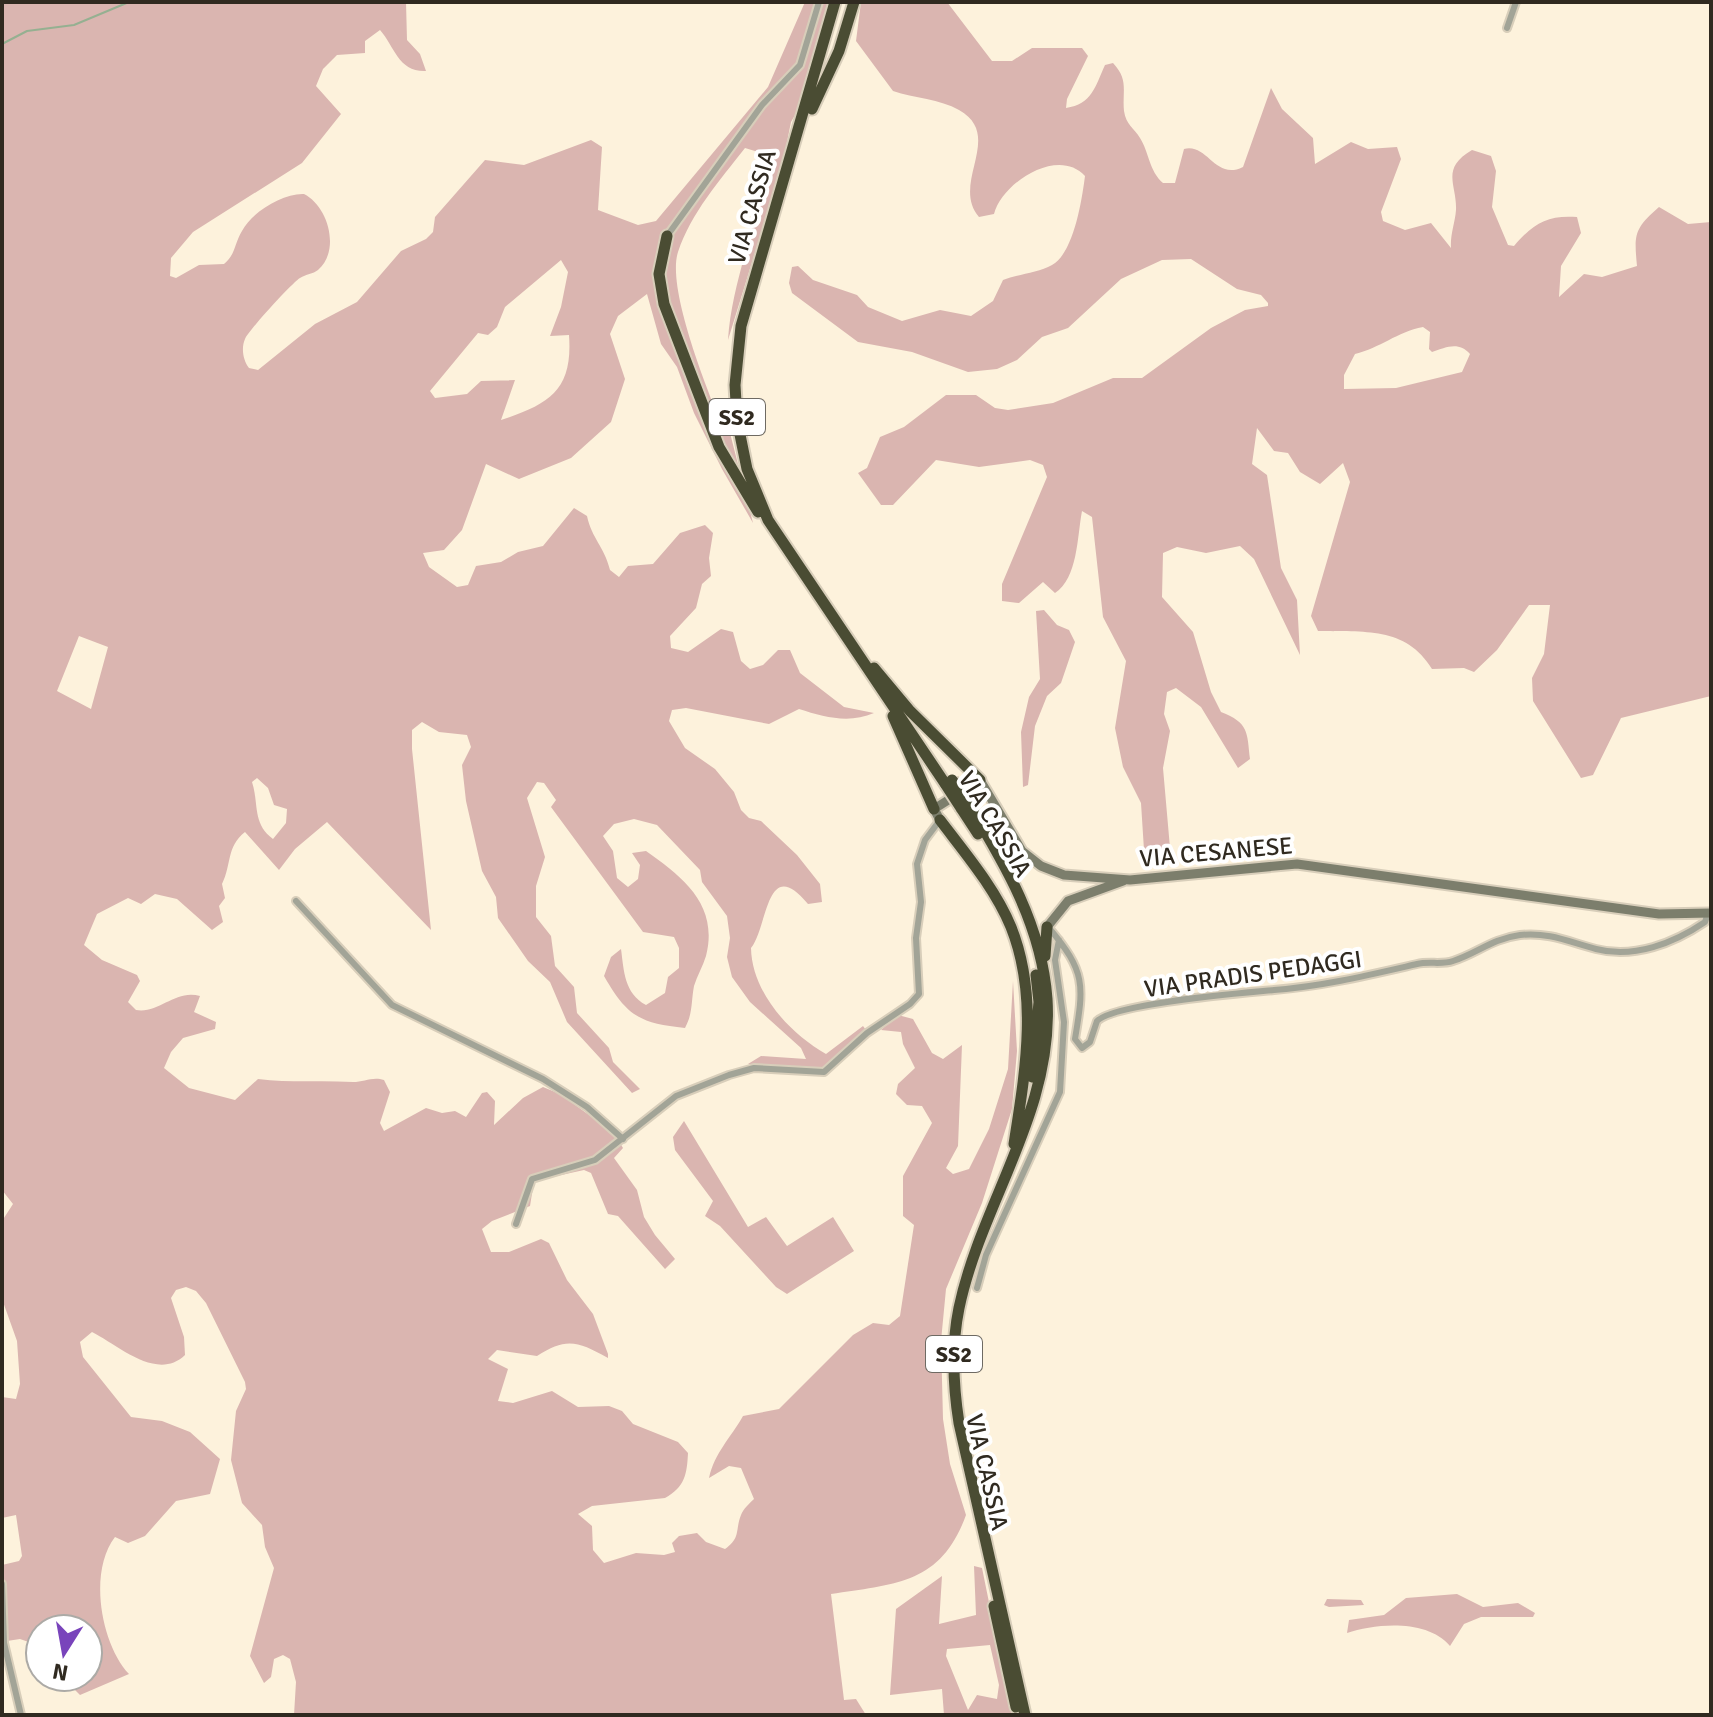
<svg xmlns="http://www.w3.org/2000/svg" width="1713" height="1717" font-family="Signika,sans-serif">
  <style>
    .green { fill: #dab5b0; fill-rule: evenodd }
    .lines { fill: none; stroke-linecap: round; stroke-linejoin: round }
    .stream { stroke: #95b091; stroke-width: 2 }
    .street-casing { stroke: #d8ceba; stroke-width: 10 }
    .secondary-casing { stroke: #d8ceba; stroke-width: 13 }
    .highway-casing { stroke: #d8ceba; stroke-width: 15 }
    .street { stroke: #a2a497; stroke-width: 6 }
    .secondary { stroke: #7c7e6c; stroke-width: 9 }
    .highway { stroke: #4a4c33; stroke-width: 11 }
    .highway-bridge-casing { stroke: #d8ceba; stroke-width: 15; stroke-linecap: butt }
    .highway-bridge { stroke: #4a4c33; stroke-width: 11 }
    .labels { text-anchor: middle; dominant-baseline: central; stroke-width: 8; stroke-linejoin: round; paint-order: stroke }
    .shield { fill: #fff; stroke: #6e6a63; stroke-width: 2 }
    .shield-label { font-size: 22px; font-weight: bold; fill: #302a20 }
    .street-label { font-size: 24px; fill: #302a20; stroke: #fff }
  </style>
  <rect width="100%" height="100%" fill="#fdf2dc"/>
  <path class="green" d="M2 2H406L407 40 420 54 426 71C398 72 395 47 380 30L365 41V53L337 55 323 69 316 86 341 114 302 163 193 232 171 258 170 276 176 278 199 265 224 264C236 254 234 244 242 231 252 212 283 193 304 194 328 206 341 250 318 270 313 274 306 274 300 278 293 282 248 331 245 339 241 348 243 360 249 368L258 370 315 324 357 302 401 251 426 239 433 232 435 217 485 160 524 165 591 140 602 147 598 210 638 225 656 221 768 87 805 2H830L806 96 791 122 783 162 728 340C732 276 762 218 765 154L745 148C720 180 691 213 678 252 666 289 709 394 724 431L729 429 753 523 722 469 694 413 677 367 661 344 647 294 618 316 610 334 625 379 611 422 571 458 519 479 486 464 462 530 444 550 423 553 429 567 457 587 468 585 476 566 501 562 518 552 543 546 574 508 587 516C592 539 604 546 610 570L619 577 628 566 653 564 680 533 705 525 713 533 709 558 711 576 702 584 696 608 670 636 671 648 688 652 721 629 733 632 741 661 750 669 763 665 778 650H790L800 673 844 707 874 713C849 724 824 717 799 709L769 724 686 708 672 710 669 721 685 748 715 769 734 792 741 810 749 818 761 821 797 855 820 884 822 902 808 904C766 853 768 927 751 948 752 992 788 1032 826 1054L863 1026 866 1030C823 1083 811 1072 748 1064L761 1056 806 1059 801 1048 750 1002 732 977 727 957 730 938 727 916 702 882 700 870 657 825 634 819 614 824 603 836 613 851 617 878 628 887 638 879 640 865 632 853 646 851C683 877 719 905 706 956 703 966 697 976 694 986 691 1002 693 1013 685 1028 639 1023 627 1016 604 976L611 957 621 949C624 971 624 993 646 1005L665 993 668 977 679 968V948L674 937 643 932 551 807 556 800 544 783 537 782 527 798 545 857 536 886V917L551 936 555 966 574 987 577 1013 609 1048 613 1062 640 1089 632 1093 567 1022 550 982 528 961 498 918 496 897 482 871 466 801 462 765 471 747 467 735 439 732 422 722 412 730V749L431 930 327 822 295 849 279 870 245 832C226 847 232 864 222 884L225 898 219 906 223 922 212 930 177 899 155 894 141 904 128 898 97 914 84 945 102 960 137 975 140 981 128 1002 136 1010C159 1014 175 989 200 996L194 1012 216 1022 215 1029 183 1038 171 1052 164 1068 189 1088 235 1100 258 1079C290 1083 322 1080 353 1082 364 1082 373 1076 384 1080L390 1092 380 1123 384 1131 426 1108 442 1113 455 1111 466 1117 482 1093 487 1092 495 1101 494 1125 523 1098 543 1087 560 1094 614 1133 623 1148 614 1158 637 1190 644 1217 655 1235 675 1259 665 1269 618 1216 608 1214 591 1173 584 1170 534 1181 530 1206 492 1221 482 1229 491 1252H509L541 1239 549 1243 567 1280 593 1314 608 1354V1358C578 1341 566 1337 537 1356L497 1350 488 1359 508 1369 498 1401 513 1403 552 1391 578 1407 609 1406 622 1411 633 1424 678 1442 688 1453C687 1474 685 1487 665 1498L592 1506 578 1514 592 1526 593 1550 604 1563 636 1553 664 1555 675 1552 672 1543 679 1536 697 1533 706 1542 725 1549C741 1538 735 1530 741 1515 743 1509 750 1503 754 1499L741 1468 729 1466 709 1478C715 1452 730 1439 743 1416L779 1409 853 1335 873 1323 889 1325 900 1316 914 1225 903 1216V1176L932 1123 922 1106 907 1105 896 1094 898 1084 915 1068 903 1044 901 1032 881 1030 898 1015 913 1019 932 1053 943 1059 962 1045 958 1146 946 1168 953 1174 969 1169 989 1129 1008 1069 1013 981 1017 1051 1012 1109 982 1203 946 1289 941 1341 943 1419 950 1464 966 1515C941 1584 896 1584 831 1594L844 1700 856 1699 866 1715H294L296 1682 290 1659 283 1655 274 1659 271 1677 264 1683 250 1656 274 1568 265 1547 262 1525 242 1503 231 1460 236 1411 246 1389 245 1382 206 1303 196 1291 186 1287 176 1290 171 1298 184 1337 185 1355C157 1382 118 1345 92 1332L80 1342 83 1357 131 1417 162 1421 190 1432 220 1459 210 1494 176 1501 145 1536 128 1543 115 1537C88 1572 101 1644 129 1674L80 1695 62 1677H88V1629H40V1646L20 1639 7 1641 2 1565 19 1561 22 1556 16 1515 2 1518V1397L16 1399 20 1384 17 1341 2 1299V1221L13 1204 2 1190ZM561 260 568 272 561 307 550 336 569 335C573 390 550 404 501 420L515 380 481 381 467 394 435 398 430 391 478 333 488 335 497 327 505 307ZM79 636 108 647 91 709 57 691ZM257 778 268 788 274 805 287 809 286 823 273 839C252 824 259 803 252 782Z
    M861 2H947L992 61H1012L1032 48H1082L1088 56 1067 99 1066 108C1092 104 1095 87 1105 65L1113 63C1129 80 1122 91 1124 111 1126 125 1134 128 1140 138 1149 152 1149 171 1163 183H1175L1184 149C1208 143 1215 181 1243 167L1271 88 1282 109 1313 138 1315 164 1351 142 1368 149 1397 147 1401 159 1381 212 1383 221 1405 230 1431 223 1451 248C1450 235 1455 223 1456 210 1457 184 1440 169 1472 150L1491 156 1496 171 1492 207 1508 245 1514 246C1534 223 1547 215 1577 217L1581 233 1561 266 1559 297 1584 274 1602 277 1637 266C1634 234 1634 229 1659 207L1688 224 1711 222V696L1621 718 1593 775 1581 778 1533 701 1532 678 1544 654 1550 605H1529L1497 650 1474 672 1464 668 1432 669C1406 626 1363 632 1318 631L1311 616 1350 482 1343 463 1320 484 1300 472 1288 453 1274 451 1257 428 1252 464 1267 475 1281 568 1297 600 1300 655 1254 559 1240 546 1206 553 1177 547 1163 553 1162 597 1193 632 1211 692 1221 712C1249 723 1247 732 1250 759L1238 768 1201 707 1176 688 1167 692 1164 714 1170 731 1163 768 1170 848 1154 859 1144 850 1141 803 1123 767 1115 728 1126 661 1103 617 1092 517 1082 511C1077 537 1078 578 1055 593L1043 582 1019 603 1002 601V584L1047 477 1043 465 1030 460 979 467 936 460 893 505H881L858 473 867 468 880 437 904 427 946 395H976L995 408 1008 410 1053 403 1113 378H1142L1211 328 1245 310 1268 306V303L1261 295 1237 289 1191 259 1162 260 1121 279 1068 328 1042 337 1017 360 997 369 968 372 912 352 858 342 792 293 789 283 792 267 798 266 813 280 857 295 868 307 902 321 940 310 971 316 993 301 1003 280C1018 274 1038 273 1052 265 1074 253 1082 199 1085 176 1058 146 1002 183 994 214L979 217C950 183 1005 136 959 110 940 99 914 98 893 91L856 41ZM1423 327 1430 332 1429 349 1432 352C1446 347 1459 341 1470 354L1462 372 1396 388 1344 389V375L1355 354C1380 348 1397 332 1423 327Z
    M1044 610 1057 625 1069 630 1075 642 1061 683 1047 696 1035 726 1028 785 1023 787 1021 732 1029 697 1040 679 1036 611Z
    M684 1121 748 1227 766 1217 787 1246 833 1217 854 1251 787 1294 776 1287 720 1226 705 1216 713 1201 675 1150 673 1137Z
    M974 1566 982 1568 1012 1715H944L942 1689 890 1695 896 1609 942 1576 939 1624 976 1615ZM990 1645 999 1685 997 1699 977 1695 968 1710 946 1656 947 1649Z
    M1457 1594 1483 1607 1518 1603 1535 1613 1533 1617H1481L1464 1624 1450 1646C1428 1619 1376 1623 1347 1633L1349 1620 1384 1615 1406 1598Z
    M1327 1599 1361 1600 1364 1605 1329 1607 1324 1605Z"/>
  <g class="lines">
    <path class="stream" d="M2 44 27 31 74 25 129 2"/>
    <g class="street-casing">
      <path id="street" d="M1507 28 1516 2
        M667 236 762 105 800 65 819 2
        M296 901 392 1005 543 1079 587 1107 623 1139
        M1049 928C1086 972 1084 985 1075 1039L1082 1048 1090 1042 1097 1021C1115 1003 1243 993 1274 990 1324 986 1369 975 1417 964 1429 961 1442 965 1453 961 1478 953 1491 939 1520 935 1550 932 1569 942 1596 949 1634 959 1674 943 1705 922L1708 913
        M516 1224 532 1179 595 1160 676 1096 729 1075 754 1068 824 1072 867 1033 910 1004 919 994 916 938 921 902 917 864 925 840 940 820
        M977 1288 986 1255 1060 1092 1064 1022 1055 960 1059 940
        M2 1584 4 1643 21 1715"/>
    </g>
    <g class="secondary-casing">
      <path id="secondary" d="M940 820 934 809 980 780 1022 851 1041 866 1064 875 1130 880 1297 864 1659 914 1711 913
        M1047 927 1068 901 1123 881"/>
    </g>
    <g class="highway-casing">
      <path id="highway" d="M835 2 741 326 735 385 737 420 747 469 768 520 946 785
        M812 109 839 51 854 2
        M667 236 659 274 664 304 719 447 758 512
        M874 668 910 711 980 780
        M893 716 934 809
        M968 803C1005 864 1042 926 1047 999 1054 1111 981 1203 959 1308 951 1347 953 1385 959 1423L1025 1715
        M961 808 978 834
        M940 820C965 853 995 888 1011 927 1039 997 1025 1073 1014 1144
        M1045 956 1047 927
        M1032 1077 1039 1002 1036 975
        M994 1606 1016 1707"/>
    </g>
    <use href="#street" class="street"/>
    <use href="#secondary" class="secondary"/>
    <use href="#highway" class="highway"/>
    <g class="highway-bridge-casing">
      <path id="highway-bridge" d="M952 780 968 803
        M946 785 961 808"/>
    </g>
    <use href="#highway-bridge" class="highway-bridge"/>
  </g>
  <g class="labels">
    <g class="shield">
      <rect x="709" y="399" width="56" height="36" rx="6"/>
      <rect x="926" y="1336" width="56" height="36" rx="6"/>
    </g>
    <g class="shield-label">
      <text x="737" y="417">SS2</text>
      <text x="954" y="1354">SS2</text>
    </g>
    <g class="street-label">
      <text transform="translate(752 207) rotate(-74)">VIA CASSIA</text>
      <text transform="translate(995 824) rotate(59)">VIA CASSIA</text>
      <text transform="translate(1216 852) rotate(-5)">VIA CESANESE</text>
      <text transform="translate(1253 974) rotate(-8)">VIA PRADIS PEDAGGI</text>
      <text transform="translate(987 1472) rotate(77)">VIA CASSIA</text>
    </g>
  </g>
  <rect width="1713" height="1717" fill="none" stroke="#302a20" stroke-width="8"/>
  <g transform="translate(64 1653) rotate(191)"><circle r="38" fill="#ffffff" stroke="#acaaa6" stroke-width="2"/>
  <path d="M0-6L14 30L0 20L-14 30Z" fill="#7944bb"/>
  <text y="-12" font-size="22" font-weight="bold" text-anchor="middle" fill="#302a20">N</text>
  </g>
</svg>
